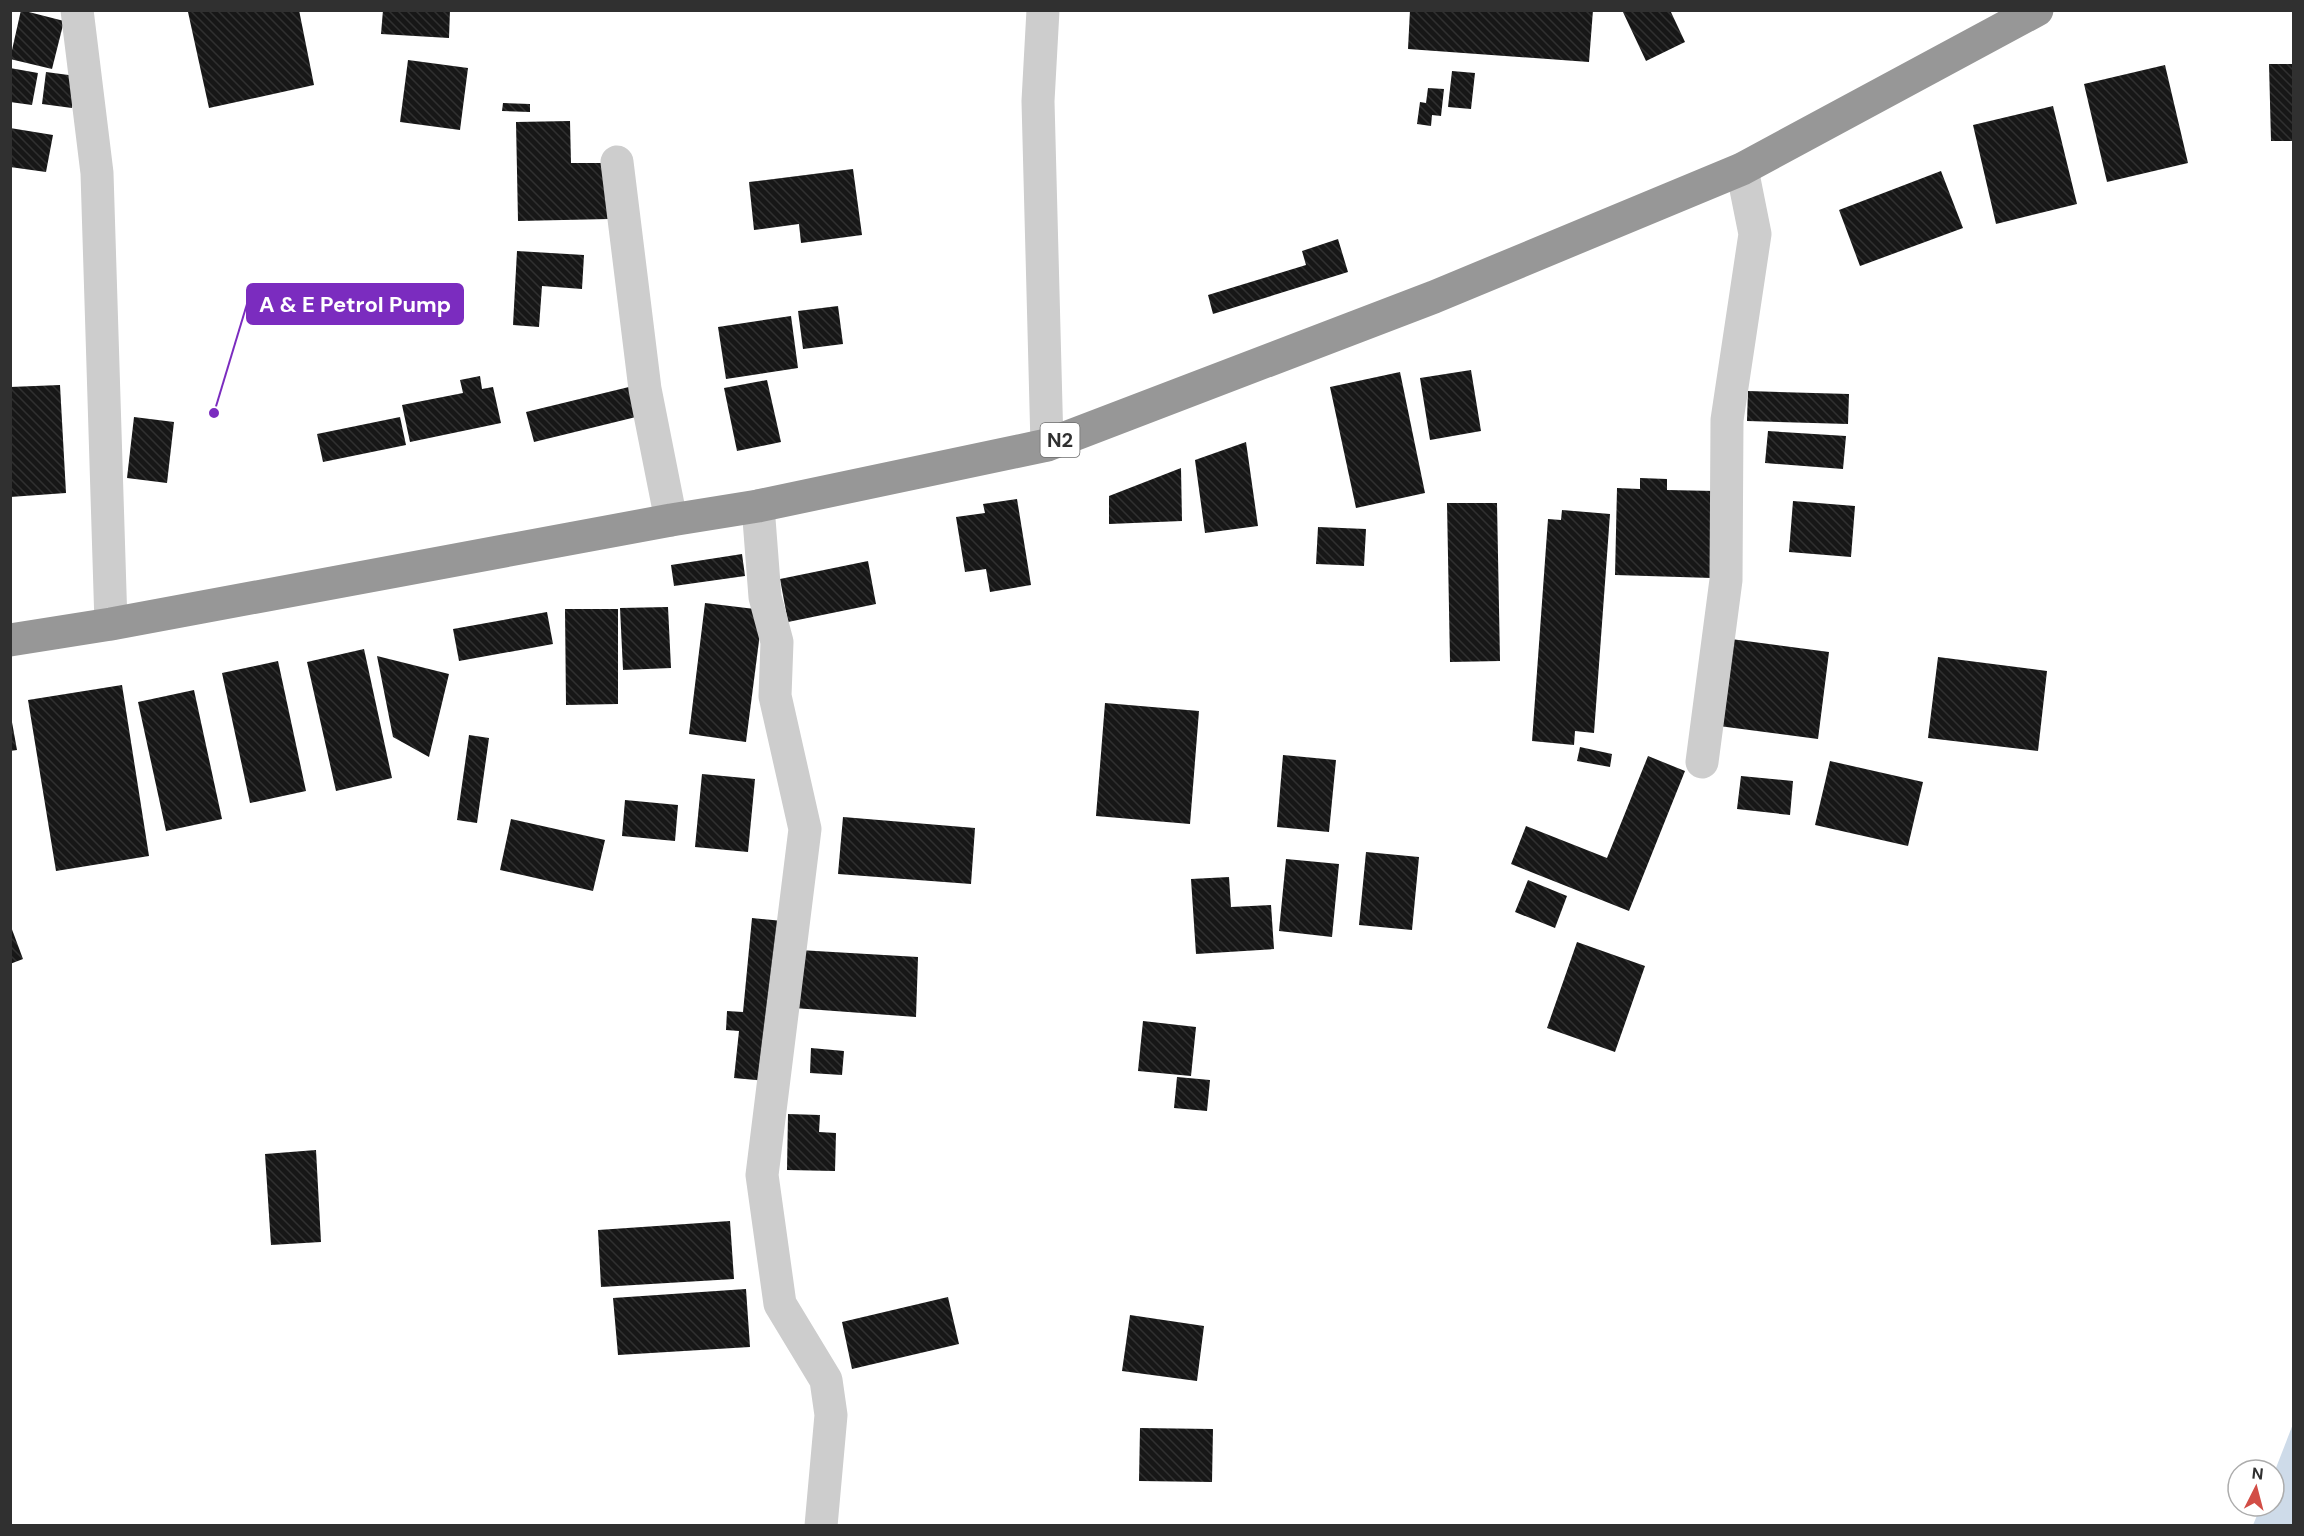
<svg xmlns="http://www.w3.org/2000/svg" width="2304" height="1536" font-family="'DM Sans',sans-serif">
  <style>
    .water { fill: #cedbe9 }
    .building { fill: url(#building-back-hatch) }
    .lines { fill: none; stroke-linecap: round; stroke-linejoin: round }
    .street { stroke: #cdcdcd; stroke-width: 33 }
    .highway { stroke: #979797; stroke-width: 33 }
    .labels { text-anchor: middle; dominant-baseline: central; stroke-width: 6; stroke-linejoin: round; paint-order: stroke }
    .shield { fill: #fff; stroke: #6e6e6e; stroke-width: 1.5 }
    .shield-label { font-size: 20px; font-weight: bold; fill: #303030 }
    .leader { fill: none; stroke: #7b2cbf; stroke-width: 2 }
    .callout-dot { fill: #7b2cbf; stroke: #fff; stroke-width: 2 }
    .callout { fill: #7b2cbf; stroke: #7b2cbf; stroke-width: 2 }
    .callout-label { font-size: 22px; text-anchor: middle; font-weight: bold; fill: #fff }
  </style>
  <defs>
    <pattern id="building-back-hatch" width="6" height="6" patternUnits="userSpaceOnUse" patternTransform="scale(1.5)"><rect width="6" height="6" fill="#171717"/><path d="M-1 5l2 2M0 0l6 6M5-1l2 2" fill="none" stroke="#303030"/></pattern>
  </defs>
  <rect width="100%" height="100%" fill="#fff"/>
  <path class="water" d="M2293 1424V1525H2253L2261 1506H2274V1473Z"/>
  <path class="building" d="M21 10 64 21 52 69 10 59Z
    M196 10H299L314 85 209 108 188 12Z
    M383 10H450L449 38 381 34Z
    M1410 10H1593L1589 62 1408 49Z
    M1622 10H1670L1685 42 1646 61Z
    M408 60 468 68 460 130 400 122Z
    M2269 64H2294V141H2271Z
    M2165 65 2188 163 2107 182 2084 84Z
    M10 68 38 73 32 105 10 102Z
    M1452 71 1475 73 1471 109 1448 107Z
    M46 72 76 76 72 108 42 104Z
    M1428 88 1444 89 1441 116 1432 115 1431 126 1417 124 1420 102 1426 103Z
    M503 103 530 104V112L502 111Z
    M2053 106 2077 204 1996 224 1973 125Z
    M570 121 571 163H608L609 219 518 221 516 122Z
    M10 128 53 135 46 172 10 167Z
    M853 169 862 235 801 243 799 224 754 230 749 182Z
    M1941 171 1963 228 1860 266 1839 210Z
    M1338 239 1348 272 1213 314 1208 295 1306 265 1302 251Z
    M517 251 584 255 582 289 542 286 539 327 513 325Z
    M838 306 843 344 803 349 798 311Z
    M791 316 798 368 726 379 718 327Z
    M1471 370 1481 431 1430 440 1420 378Z
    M1400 372 1425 493 1356 508 1330 387Z
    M480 376 482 389 493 387 501 423 410 442 402 405 463 393 460 380Z
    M767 380 781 442 737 451 724 388Z
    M60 385 66 493 10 497V387Z
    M633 386 640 416 534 442 526 412Z
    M1748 391 1849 394 1848 424 1747 421Z
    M134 417 174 422 167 483 127 478Z
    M400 417 406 445 323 462 317 434Z
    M1768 431 1846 436 1843 469 1765 463Z
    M1246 442 1258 526 1205 533 1195 460Z
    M1181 468 1182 521 1109 524V496Z
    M1640 478 1667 479V490L1715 491 1712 578 1615 575 1617 488 1640 489Z
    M1017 499 1031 585 990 592 986 569 965 572 956 517 985 513 983 504Z
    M1793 501 1855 506 1851 557 1789 552Z
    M1447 503H1497L1500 661 1450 662Z
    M1562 510 1610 514 1594 733 1575 731 1574 745 1532 741 1548 519 1561 520Z
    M1318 527 1366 529 1364 566 1316 564Z
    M742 554 745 576 674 586 671 565Z
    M868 561 876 604 788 622 780 579Z
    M705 603 763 610 746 742 689 734Z
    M668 607 671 668 623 670 620 608Z
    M565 609H618V704L566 705Z
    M547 612 553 644 459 661 453 629Z
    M1731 639 1829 652 1818 739 1719 726Z
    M364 649 392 778 336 791 307 662Z
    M377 656 449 674 429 757 393 737Z
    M1938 657 2047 671 2038 751 1928 738Z
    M278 661 306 791 250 803 222 673Z
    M122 685 149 856 56 871 28 700Z
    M194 690 222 819 166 831 138 702Z
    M1105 703 1199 711 1190 824 1096 816Z
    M10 711 17 750 10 751Z
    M469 735 489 738 477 823 457 820Z
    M1580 747 1612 754 1610 767 1577 761Z
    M1283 755 1336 760 1329 832 1277 827Z
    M1648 756 1685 771 1629 911 1511 864 1526 826 1607 858Z
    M1830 761 1923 782 1908 846 1815 825Z
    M702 774 755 779 748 852 695 847Z
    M1741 776 1793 781 1790 815 1737 809Z
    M625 800 678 805 675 841 622 836Z
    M843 817 975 828 971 884 838 874Z
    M511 819 605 840 593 891 500 870Z
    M1366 852 1419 857 1412 930 1359 925Z
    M1286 859 1339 864 1332 937 1279 931Z
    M1229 877 1231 907 1271 905 1274 949 1196 954 1191 879Z
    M1528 880 1567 896 1555 928 1515 912Z
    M752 918 783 921 768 1081 734 1078 739 1031 726 1030 727 1011 743 1012Z
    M10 924 23 959 10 964Z
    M1577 942 1645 966 1615 1052 1547 1028Z
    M799 950 918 957 916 1017 794 1008Z
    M1143 1021 1196 1027 1191 1076 1138 1071Z
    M811 1048 844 1051 842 1075 810 1073Z
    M1177 1077 1210 1080 1207 1111 1174 1108Z
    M788 1114 820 1115 819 1132 836 1133 835 1171 787 1170Z
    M316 1150 321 1242 271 1245 265 1154Z
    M730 1221 734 1279 601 1287 598 1230Z
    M746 1289 750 1347 618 1355 613 1298Z
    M948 1297 959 1344 852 1369 842 1322Z
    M1130 1315 1204 1326 1197 1381 1122 1371Z
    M1140 1428 1213 1429 1212 1482 1139 1481Z"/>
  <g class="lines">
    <path class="street" d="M77 10 97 173 111 624
      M1043 10 1038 101 1047 445
      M617 162 645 389 671 520
      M758 506 765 597 777 642 775 696 805 829 762 1175 780 1304 826 1380 831 1415 821 1526
      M1702 762 1726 580 1727 420 1755 234 1742 169"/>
    <path class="highway" d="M10 640 111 624 671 520 758 506 1047 445 1434 297 1742 169 2037 10"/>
  </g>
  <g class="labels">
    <rect class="shield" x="1040.5" y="423" width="39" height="34" rx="4.5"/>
    <g class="shield-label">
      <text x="1060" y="440">N2</text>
    </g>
  </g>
  <path class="leader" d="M214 413L247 304"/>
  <circle class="callout-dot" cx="214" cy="413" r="6"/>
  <rect class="callout" x="247" y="284" width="216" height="40" rx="6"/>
  <g class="callout-label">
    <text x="355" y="312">A &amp; E Petrol Pump</text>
  </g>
  <rect width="2304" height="1536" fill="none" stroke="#303030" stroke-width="24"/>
  <g transform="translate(2256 1488) rotate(6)"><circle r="28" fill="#ffffff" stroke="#acacac" stroke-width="1.5"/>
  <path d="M0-4.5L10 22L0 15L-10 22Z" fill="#d24d46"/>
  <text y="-9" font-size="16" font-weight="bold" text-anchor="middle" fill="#303030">N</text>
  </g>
</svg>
